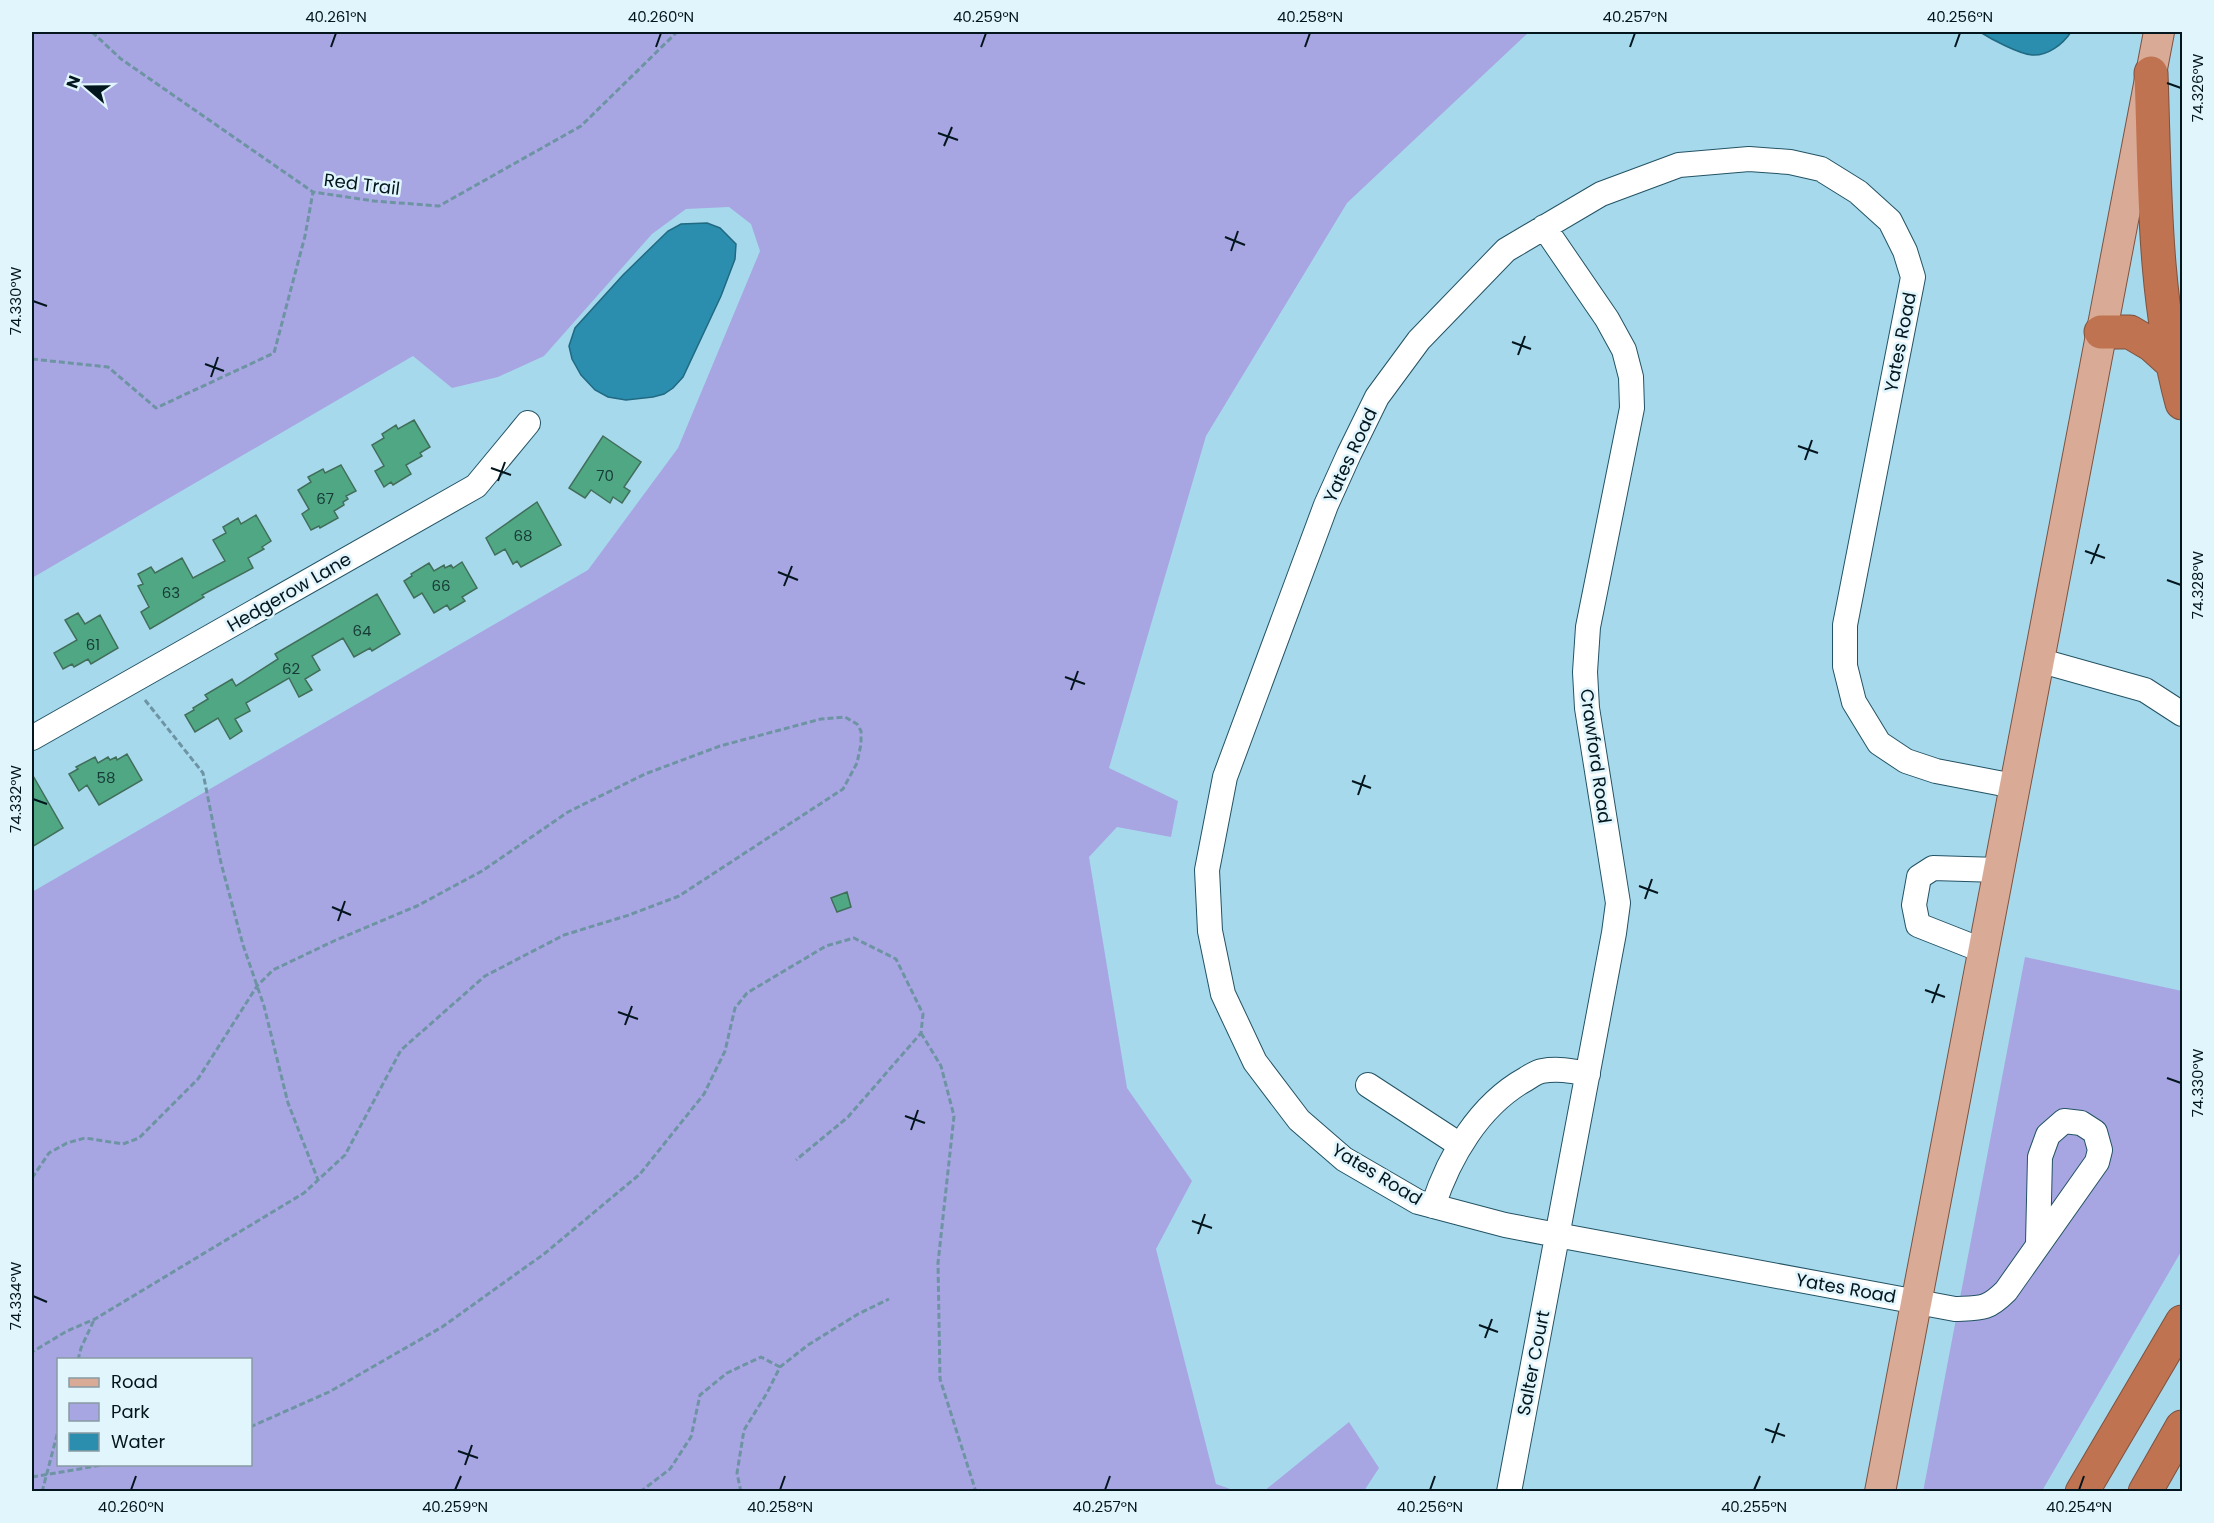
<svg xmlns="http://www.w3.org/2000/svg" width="2214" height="1523" font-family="Poppins,sans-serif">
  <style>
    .green { fill: #a7a6e2; fill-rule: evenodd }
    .water { fill: #2c8eae; stroke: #206a82; stroke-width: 1.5 }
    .building { fill: #50a784; stroke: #416e5a; stroke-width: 1.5 }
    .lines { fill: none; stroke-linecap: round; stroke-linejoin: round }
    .minor-casing { stroke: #235364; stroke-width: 26 }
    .major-casing { stroke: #7d523f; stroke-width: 32 }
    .highway-casing { stroke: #7d523f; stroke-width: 35 }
    .path { stroke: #6e94a4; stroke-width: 3; stroke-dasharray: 6 3; stroke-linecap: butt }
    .minor { stroke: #fff; stroke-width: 24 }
    .major { stroke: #d9ab97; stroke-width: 30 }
    .highway { stroke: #bf7351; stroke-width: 33 }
    .ticks { fill: none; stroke: #03151d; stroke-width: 2 }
    .labels { text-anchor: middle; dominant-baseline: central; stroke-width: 5; stroke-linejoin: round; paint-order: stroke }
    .number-label { font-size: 15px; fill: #163a37 }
    .street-label { font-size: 18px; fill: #03151d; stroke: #e1f5fd }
    .neatline { fill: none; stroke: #03151d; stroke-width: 2 }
    .ticks-label { font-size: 15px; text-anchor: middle; fill: #03151d }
  </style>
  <rect width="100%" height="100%" fill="#a7d9ed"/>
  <path class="green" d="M32 32H1529L1347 203 1206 436 1109 768 1178 801 1171 837 1117 827 1089 857 1127 1088 1192 1181 1156 1249 1216 1484 1236 1491H32V892L588 570 678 448 760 251 751 224 729 207 686 209 652 234 544 356 498 377 452 388 413 356 32 578ZM58 1360H250V1464H58Z
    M2025 957 2182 991V1250L2042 1491 1923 1492Z
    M1349 1422 1379 1468 1364 1491H1264Z"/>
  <path class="water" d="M1980 32H2071C2063 44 2048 56 2032 55 2019 54 1991 39 1980 32Z
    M707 223 720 228 736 244 735 259 721 296 683 377 673 388 664 394 653 397 626 400 608 397 595 390 581 375 572 359 569 346 575 328 623 275 668 231 681 224Z"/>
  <path class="building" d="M414 420 430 447 420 453 422 456 406 465 411 474 393 485 391 482 384 487 375 471 384 466 372 445 384 438 382 434 396 425 398 429Z
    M603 436 641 462 624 487 630 491 622 503 613 497 610 503 591 490 585 498 569 488Z
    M341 465 356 491 346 496 348 499 343 502 344 505 334 511 338 518 320 528 319 526 311 530 302 514 309 509 298 490 311 482 308 477 323 469 325 473Z
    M537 502 561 545 521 567 517 561 513 564 505 549 495 555 486 538Z
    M256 515 271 541 262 547 264 549 248 558 253 568 202 595 204 597 150 629 141 612 149 607 138 586 143 584 138 574 151 567 155 573 182 558 193 578 225 561 213 540 226 533 223 527 238 518 241 524Z
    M462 562 477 588 462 597 465 601 450 610 447 605 434 613 422 593 414 598 404 581 412 576 411 574 429 563 434 571 444 565 445 568 451 565 453 568Z
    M377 594 400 634 372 651 370 648 354 657 343 638 312 656 320 670 305 679 312 690 299 697 289 678 246 703 250 711 235 719 242 731 230 739 218 718 195 732 185 715 194 710 193 708 208 699 205 695 232 679 236 686 278 659 275 654Z
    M78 613 85 624 100 615 118 648 91 664 88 659 74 667 72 664 63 669 54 653 77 640 65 620Z
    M127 754 142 780 99 805 87 785 79 791 69 774 78 769 76 767 95 757 98 763 108 757 110 760 116 757 117 760Z
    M32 774 63 828 32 847Z
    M847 892 851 907 837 912 831 898Z"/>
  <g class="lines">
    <g class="minor-casing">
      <path id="minor" d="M2038 660 2145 690 2182 714
        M32 738 476 486 528 423
        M2014 786 1936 771 1906 761 1879 743 1854 702 1845 666V625L1913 277 1905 251 1890 221 1858 192 1821 169 1790 162 1749 159 1679 165 1601 194 1506 250 1419 340 1377 397 1349 454 1326 505 1225 777 1207 870 1210 931 1223 994 1255 1062 1299 1120 1344 1159 1418 1202 1505 1225 1557 1235 1955 1309C1981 1308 1987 1310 2006 1291L2097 1162 2100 1150 2095 1132 2081 1123 2064 1121 2048 1135 2040 1157 2038 1243
        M1984 951 1918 925 1914 905 1919 877 1933 868 1999 870
        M1368 1085 1460 1145
        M1433 1206C1449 1157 1479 1105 1526 1079 1531 1076 1536 1072 1542 1071 1558 1068 1572 1071 1588 1074
        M1509 1492 1614 933 1618 903 1587 708 1585 672 1588 627 1632 408 1631 377 1624 350 1607 319 1544 227"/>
    </g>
    <g class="major-casing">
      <path id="major" d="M1880 1492 2159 32"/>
    </g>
    <g class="highway-casing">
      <path id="highway" d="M2151 73C2155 183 2153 295 2182 403
        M2101 332H2130L2152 345 2172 363
        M2082 1492 2182 1322
        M2145 1492 2182 1427"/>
    </g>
    <path class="path" d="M92 32 121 59 313 192
      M32 359 108 367 156 408 274 353 305 236 313 192 374 201 439 206 581 126 677 32
      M145 700 203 773 221 863 243 945 264 1006 288 1103 318 1180
      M921 1033 941 1066 954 1116 938 1263 940 1379 976 1492
      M32 1178 49 1153 67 1143 85 1138 123 1144 139 1138 198 1079 257 986 273 970 336 940 417 906 482 871 568 812 645 774 720 746 821 719 845 717 857 724 861 731V744L857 763 843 789 679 896 629 915 564 935 485 976 401 1050 345 1155 304 1193 95 1319 67 1331 32 1352
      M78 1360 81 1348 94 1320
      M250 1427 329 1392 442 1327 544 1254 640 1174 704 1094 725 1051 735 1008 747 993 826 946 854 938 896 959 923 1014 921 1033 848 1117 796 1160
      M32 1477 108 1464
      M42 1492 58 1431
      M640 1492 670 1469 691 1437 700 1395 727 1373 761 1357 780 1367
      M741 1492 737 1473 744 1430 767 1393 780 1367 808 1345 858 1314 889 1299"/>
    <use href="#minor" class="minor"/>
    <use href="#major" class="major"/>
    <use href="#highway" class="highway"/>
  </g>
  <path class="ticks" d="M331 47 336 33M656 47 661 33M981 47 986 33M1305 47 1310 33M1630 47 1635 33M1955 47 1960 33M2167 83 2181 88M938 133 958 140M944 146 952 127M1225 237 1245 245M1231 251 1238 231M33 301 47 306M1512 342 1531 349M1518 355 1525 336M205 364 224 371M211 377 218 357M1798 446 1818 453M1805 460 1812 440M491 468 511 475M498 481 505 462M2085 551 2105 558M2091 564 2099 544M778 572 798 580M2167 580 2181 585M784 586 792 566M1065 677 1085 684M1071 690 1078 671M1352 781 1371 788M1358 795 1365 775M33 799 47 804M1639 886 1658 893M1645 899 1652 879M332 907 351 915M338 921 345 901M1925 990 1945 997M1932 1003 1939 984M618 1012 638 1019M625 1025 632 1006M2167 1078 2181 1083M905 1116 925 1123M911 1130 918 1110M1192 1221 1212 1228M1198 1234 1205 1214M33 1296 47 1302M1479 1325 1498 1332M1485 1338 1492 1319M1765 1429 1785 1436M1772 1443 1779 1423M458 1451 478 1458M465 1465 472 1445M131 1490 136 1476M455 1490 461 1476M780 1490 785 1476M1105 1490 1110 1476M1430 1490 1435 1476M1754 1490 1760 1476M2079 1490 2084 1476"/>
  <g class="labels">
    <g class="number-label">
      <text x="605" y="475">70</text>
      <text x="325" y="498">67</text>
      <text x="523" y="535">68</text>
      <text x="441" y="585">66</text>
      <text x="171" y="592">63</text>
      <text x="362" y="630">64</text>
      <text x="93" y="644">61</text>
      <text x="291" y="668">62</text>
      <text x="106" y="777">58</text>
    </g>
    <g class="street-label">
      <text transform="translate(362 184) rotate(7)">Red Trail</text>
      <text transform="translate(1900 342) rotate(-79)">Yates Road</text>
      <text transform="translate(1350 455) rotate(-65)">Yates Road</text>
      <text transform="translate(289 592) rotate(-30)">Hedgerow Lane</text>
      <text transform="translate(1596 756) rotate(82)">Crawford Road</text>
      <text transform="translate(1377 1174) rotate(31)">Yates Road</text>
      <text transform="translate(1846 1288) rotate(10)">Yates Road</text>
      <text transform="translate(1533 1363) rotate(-79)">Salter Court</text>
    </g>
  </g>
  <rect width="2214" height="1523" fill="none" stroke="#e1f5fd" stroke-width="66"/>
  <rect x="57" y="1358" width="195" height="108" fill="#e1f5fd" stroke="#889ba3" stroke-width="1.5"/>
  <rect x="69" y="1378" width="30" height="9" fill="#d9ab97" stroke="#889ba3" stroke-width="1.5"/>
  <text x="111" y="1388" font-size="18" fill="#03151d">Road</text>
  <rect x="69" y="1403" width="30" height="18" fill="#a7a6e2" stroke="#889ba3" stroke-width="1.5"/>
  <text x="111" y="1418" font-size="18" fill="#03151d">Park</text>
  <rect x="69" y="1433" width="30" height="18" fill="#2c8eae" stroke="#889ba3" stroke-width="1.5"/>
  <text x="111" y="1448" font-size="18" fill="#03151d">Water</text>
  <g transform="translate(87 87) rotate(290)" stroke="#e1f5fd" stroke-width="4.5" paint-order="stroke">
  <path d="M0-4.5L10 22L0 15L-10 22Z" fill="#03151d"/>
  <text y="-9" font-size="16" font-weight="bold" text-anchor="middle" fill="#03151d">N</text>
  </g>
  <rect x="33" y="33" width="2148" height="1457" class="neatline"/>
  <g class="ticks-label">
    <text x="336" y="22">40.261°N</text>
    <text x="661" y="22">40.260°N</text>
    <text x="986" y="22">40.259°N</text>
    <text x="1310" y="22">40.258°N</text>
    <text x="1635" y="22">40.257°N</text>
    <text x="1960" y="22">40.256°N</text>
    <text transform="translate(2198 88) rotate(-90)" y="5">74.326°W</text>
    <text transform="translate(16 301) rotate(-90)" y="5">74.330°W</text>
    <text transform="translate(2198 585) rotate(-90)" y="5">74.328°W</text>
    <text transform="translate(16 799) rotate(-90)" y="5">74.332°W</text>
    <text transform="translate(2198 1083) rotate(-90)" y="5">74.330°W</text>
    <text transform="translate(16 1296) rotate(-90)" y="5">74.334°W</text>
    <text x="131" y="1512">40.260°N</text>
    <text x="455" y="1512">40.259°N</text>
    <text x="780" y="1512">40.258°N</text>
    <text x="1105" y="1512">40.257°N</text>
    <text x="1430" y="1512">40.256°N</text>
    <text x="1754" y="1512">40.255°N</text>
    <text x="2079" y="1512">40.254°N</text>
  </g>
</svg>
